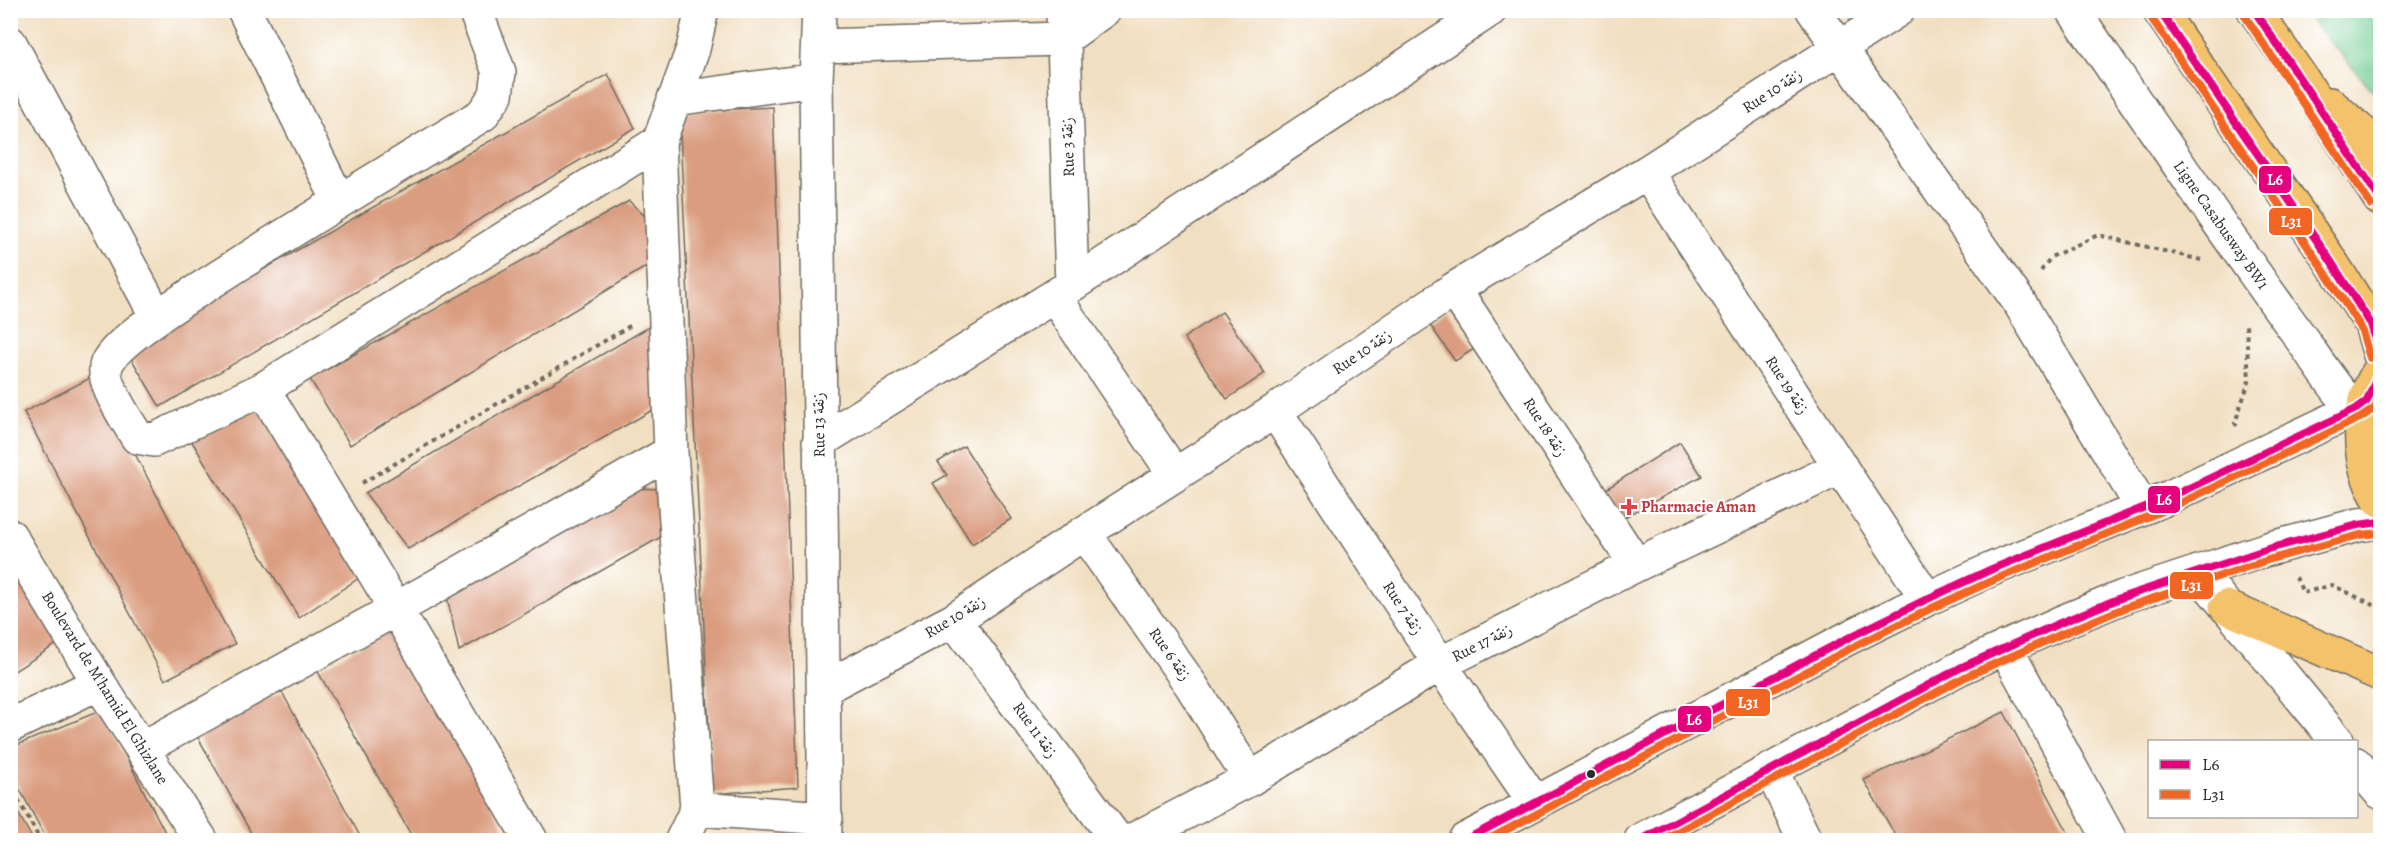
<svg xmlns="http://www.w3.org/2000/svg" width="2391" height="851" font-family="Alegreya,Amiri,serif">
  <style>
    .green { fill: #70ca91; stroke: #4e7a5e; stroke-width: 1.5 }
    .building { fill: #da9d80 }
    .lines { fill: none; stroke-linecap: round; stroke-linejoin: round }
    .minor-casing { stroke: #706a60; stroke-width: 36 }
    .highway-casing { stroke: #706a60; stroke-width: 36 }
    .path { stroke: #706a60; stroke-width: 4; stroke-dasharray: 4.5 4.5; stroke-linecap: butt }
    .minor { stroke: #fff; stroke-width: 33 }
    .highway { stroke: #f3c26a; stroke-width: 33 }
    .bus-1-casing { stroke: #fff; stroke-width: 12 }
    .bus-2-casing { stroke: #fff; stroke-width: 12 }
    .bus-1 { stroke: #e5007d; stroke-width: 8 }
    .bus-2 { stroke: #f26522; stroke-width: 8 }
    .health-dot { fill: #e0444e; stroke: #fff; stroke-width: 2 }
    .bus-dot { fill: #2b2b2b; stroke: #fff; stroke-width: 2 }
    .labels { text-anchor: middle; dominant-baseline: central; stroke-width: 4.5; stroke-linejoin: round; paint-order: stroke }
    .street-label { font-size: 16px; fill: #2b2b2b; stroke: #fff }
    .health-label { font-size: 16px; font-weight: bold; fill: #be3a42; stroke: #fff; text-anchor: start }
    .line-badge { stroke: #fff; stroke-width: 2 }
    .badge-label { font-size: 16px; text-anchor: middle; font-weight: bold; fill: #fff }
  </style>
  <rect width="100%" height="100%" fill="#fff"/>
  <filter id="ink" filterUnits="userSpaceOnUse"><feTurbulence type="fractalNoise" baseFrequency=".0167" numOctaves="2"/><feDisplacementMap in="SourceGraphic" scale="12" xChannelSelector="R" yChannelSelector="G"/><feConvolveMatrix kernelMatrix="1 2 1 2 8 2 1 2 1" color-interpolation-filters="sRGB"/></filter>
  <filter id="wash" filterUnits="userSpaceOnUse"><feTurbulence type="fractalNoise" baseFrequency=".008" numOctaves="4" result="noise"/><feDisplacementMap in="SourceGraphic" scale="24" xChannelSelector="R" yChannelSelector="G"/><feGaussianBlur stdDeviation="1.35" result="paint"/><feColorMatrix in="noise" values="0 0 0 0 0 0 0 0 0 0 0 0 0 0 0 0 0 1.4 0 .05"/><feComposite in="paint" operator="in"/></filter>
  <g filter="url(#wash)">
    <rect width="100%" height="100%" fill="#f1dfc1"/>
    <path class="green" d="M2306 11H2380V99L2313 22Z"/>
    <g id="blocks">
      <path class="building" d="M608 74 635 128 160 407 125 348Z
        M773 107 798 787 712 794 679 112Z
        M629 201 653 224 654 262 350 445 310 379Z
        M1447 310 1474 349 1455 361 1428 322Z
        M1222 312 1265 373 1227 399 1184 338Z
        M654 324 658 407 408 549 365 493Z
        M94 376 235 644 165 680 24 412Z
        M259 401 362 576 299 618 188 435Z
        M1680 442 1702 476 1621 519 1603 491Z
        M964 446 1011 519 972 544 933 483 947 475 938 462Z
        M622 488 667 489 668 533 459 651 445 588Z
        M10 563 60 642 10 674Z
        M393 629 511 840H414L317 670Z
        M282 692 362 840H255L194 730Z
        M102 710 169 840H47L10 771V748Z
        M2004 712 2072 840H1898L1864 780Z
        M10 798 33 840H10Z"/>
    </g>
  </g>
  <g filter="url(#ink)">
    <use href="#blocks" fill-opacity="0" stroke="#706a60" stroke-width="1.5"/>
    <g class="lines">
      <g class="minor-casing">
        <path id="minor" d="M244 10 339 201
          M475 10 499 72 496 95 482 115C395 167 308 220 222 275 196 292 119 337 107 363 99 381 128 421 137 437L154 440 263 389 659 142
          M819 10 816 80 825 840
          M1063 10 1072 285
          M1813 10 2019 302 2142 507
          M2073 10C2144 114 2214 218 2288 320 2315 356 2343 406 2380 431
          M10 43 157 317
          M818 46 1064 39 1104 10
          M674 99 816 80
          M1647 172 1927 599
          M1454 289 1636 565
          M1054 296 1175 475
          M263 389 396 609 531 840
          M1275 411 1440 664 1535 803
          M819 442 1072 285 1490 10
          M1084 533 1191 685 1250 779
          M10 536 99 683 201 840
          M2198 572 2338 742
          M954 620 1117 840
          M2005 647 2110 840
          M824 688 954 620 1084 533 1275 411 1454 289 1647 172 1898 10
          M10 726 99 683
          M143 748 396 609 671 452
          M2356 764 2380 792
          M1771 770 1805 840
          M697 809 826 818
          M682 840 697 809 671 452 659 142 693 49 702 10
          M1133 840 1250 779 1440 664 1636 565 1841 467
          M1465 840 1850 637 1927 599 1992 569 2170 497 2356 409 2367 401
          M1641 840 1960 668 2060 623 2123 597 2268 549 2358 525 2380 522"/>
      </g>
      <g class="highway-casing">
        <path id="highway" d="M2159 10 2328 257 2371 324 2380 355
          M2254 10 2302 79 2380 199
          M2330 104 2380 148
          M2380 370C2355 406 2356 464 2380 500
          M2226 607 2380 674"/>
      </g>
      <path class="path" d="M2041 271 2051 257 2098 235 2201 260
        M2237 426 2235 423 2249 381 2246 325
        M362 483 630 326
        M2296 577 2303 593 2332 585 2380 608
        M10 784 40 840"/>
      <use href="#minor" class="minor"/>
      <use href="#highway" class="highway"/>
      <g class="bus-1-casing">
        <path id="bus-1" d="M2159 10 2328 257 2371 324 2380 355
          M2254 10 2380 199
          M1465 840 1850 637 1927 599 1992 569 2170 497 2356 409 2367 401 2380 370
          M1641 840 1960 668 2060 623 2123 597 2268 549 2358 525 2380 522"/>
      </g>
      <g class="bus-2-casing">
        <path id="bus-2" d="M2150 16 2319 263 2361 328 2370 358
          M2245 16 2371 205
          M1487 840 1855 646 1932 608 1996 579 2174 506 2360 418 2375 408 2380 396
          M1662 840 1965 677 2064 633 2127 607 2271 559 2360 535 2380 533"/>
      </g>
      <use href="#bus-1" class="bus-1"/>
      <use href="#bus-2" class="bus-2"/>
    </g>
  </g>
  <path class="health-dot" d="M1626 498h6v6h6v6h-6v6h-6v-6h-6v-6h6z"/>
  <circle class="bus-dot" cx="1591" cy="774" r="5"/>
  <g class="labels">
    <g class="street-label">
      <text transform="translate(1772 91) rotate(-33)">Rue 10 زنقة</text>
      <text transform="translate(1068 147) rotate(-92)">Rue 3 زنقة</text>
      <text transform="translate(2221 225) rotate(55)">Ligne Casabusway BW1</text>
      <text transform="translate(1362 352) rotate(-34)">Rue 10 زنقة</text>
      <text transform="translate(1787 385) rotate(57)">Rue 19 زنقة</text>
      <text transform="translate(819 425) rotate(-91)">Rue 13 زنقة</text>
      <text transform="translate(1545 427) rotate(57)">Rue 18 زنقة</text>
      <text transform="translate(1403 608) rotate(57)">Rue 7 زنقة</text>
      <text transform="translate(955 617) rotate(-31)">Rue 10 زنقة</text>
      <text transform="translate(1482 643) rotate(-27)">Rue 17 زنقة</text>
      <text transform="translate(1170 654) rotate(55)">Rue 6 زنقة</text>
      <text transform="translate(105 688) rotate(58)">Boulevard de M'hamid El Ghizlane</text>
      <text transform="translate(1035 730) rotate(54)">Rue 11 زنقة</text>
    </g>
    <g class="health-label">
      <text x="1641" y="507">Pharmacie Aman</text>
    </g>
  </g>
  <g class="line-badge">
    <rect x="2258" y="165" width="34" height="29" rx="6" fill="#e5007d"/>
    <rect x="2268" y="207" width="45" height="29" rx="6" fill="#f26522"/>
    <rect x="2147" y="485" width="34" height="29" rx="6" fill="#e5007d"/>
    <rect x="2169" y="571" width="45" height="29" rx="6" fill="#f26522"/>
    <rect x="1725" y="688" width="46" height="29" rx="6" fill="#f26522"/>
    <rect x="1677" y="705" width="35" height="28" rx="6" fill="#e5007d"/>
  </g>
  <g class="badge-label">
    <text x="2275" y="185">L6</text>
    <text x="2291" y="227">L31</text>
    <text x="2164" y="505">L6</text>
    <text x="2191" y="591">L31</text>
    <text x="1748" y="708">L31</text>
    <text x="1694" y="725">L6</text>
  </g>
  <rect width="2391" height="851" fill="none" stroke="#fff" stroke-width="36"/>
  <rect x="2148" y="740" width="210" height="78" fill="#ffffff" stroke="#aaaaaa" stroke-width="1.5"/>
  <rect x="2160" y="760" width="30" height="9" fill="#e5007d" stroke="#aaaaaa" stroke-width="1.5"/>
  <text x="2202" y="770" font-size="18" fill="#2b2b2b">L6</text>
  <rect x="2160" y="790" width="30" height="9" fill="#f26522" stroke="#aaaaaa" stroke-width="1.5"/>
  <text x="2202" y="800" font-size="18" fill="#2b2b2b">L31</text>
</svg>
